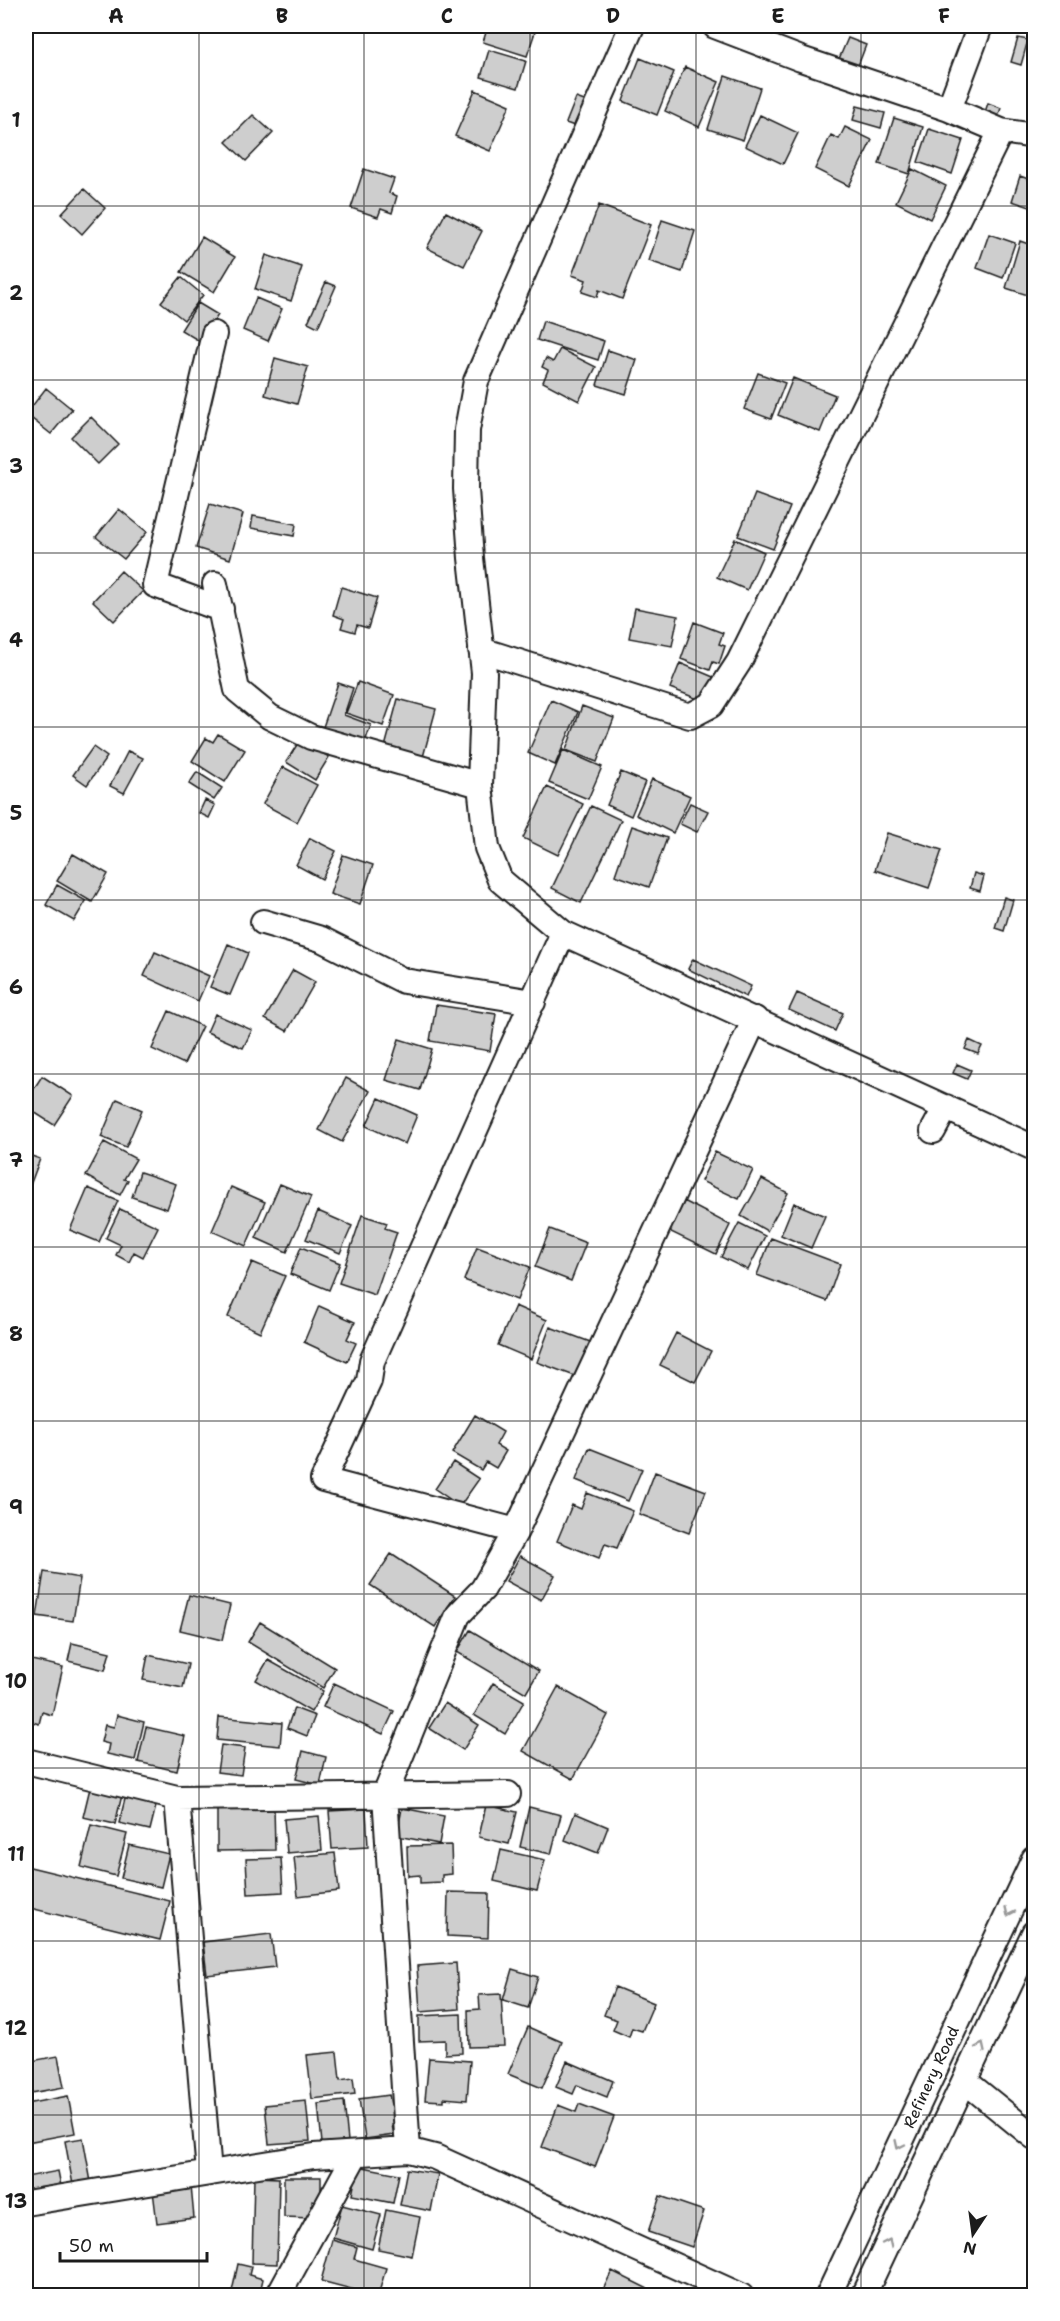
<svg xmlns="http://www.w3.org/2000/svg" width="1060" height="2321" font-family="'Shantell Sans',sans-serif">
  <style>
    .building { fill: #cecece; stroke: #1c1c1c; stroke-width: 1.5 }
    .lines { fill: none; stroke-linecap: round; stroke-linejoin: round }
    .minor-casing { stroke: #1c1c1c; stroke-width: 28 }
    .minor { stroke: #fff; stroke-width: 24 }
    .oneway { stroke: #999 }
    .grid { fill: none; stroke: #1c1c1c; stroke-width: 1.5; stroke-opacity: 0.55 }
    .labels { text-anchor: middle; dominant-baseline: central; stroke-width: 5; stroke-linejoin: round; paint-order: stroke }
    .street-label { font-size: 16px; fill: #1c1c1c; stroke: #fff }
    .neatline { fill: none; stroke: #1c1c1c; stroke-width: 2 }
    .grid-label { font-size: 20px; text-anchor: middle; font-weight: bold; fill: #1c1c1c }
  </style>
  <rect width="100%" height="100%" fill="#fff"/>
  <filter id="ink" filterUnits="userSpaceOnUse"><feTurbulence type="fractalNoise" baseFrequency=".0167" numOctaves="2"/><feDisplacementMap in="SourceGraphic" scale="12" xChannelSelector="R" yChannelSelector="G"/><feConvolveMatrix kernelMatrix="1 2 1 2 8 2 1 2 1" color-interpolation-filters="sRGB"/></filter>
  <g filter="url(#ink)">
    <path class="building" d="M488 26H537L527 56 483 42Z
      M848 38 866 45 854 76 835 68Z
      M1018 38 1028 40 1021 65 1011 62Z
      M489 50 526 61 518 88 481 77Z
      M640 58 674 72 657 115 623 101Z
      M685 67 719 82 699 127 665 111Z
      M725 76 760 88 743 140 708 129Z
      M475 90 510 105 490 151 455 136Z
      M576 98 590 103 580 128 566 123Z
      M988 103 1001 108 998 117 985 112Z
      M857 106 885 113 881 128 853 120Z
      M253 115 273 133 246 161 226 142Z
      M760 115 798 133 783 164 745 146Z
      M894 118 923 127 909 174 879 164Z
      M845 127 872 140 849 186 815 169 831 135 839 139Z
      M929 129 963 140 952 174 918 162Z
      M364 169 394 179 389 193 397 196 392 213 381 209 378 217 351 208Z
      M912 169 946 186 930 219 896 202Z
      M1020 176 1034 181 1033 208 1012 201Z
      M84 189 105 208 82 234 61 214Z
      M599 205 651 225 622 299 599 290 597 297 582 292 586 280 572 275Z
      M446 212 482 231 464 266 427 248Z
      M662 220 695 231 682 272 649 261Z
      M989 234 1015 243 1003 278 977 268Z
      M202 237 235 257 214 292 181 272Z
      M1020 241 1034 246V297L1006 288Z
      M266 255 302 267 291 301 255 289Z
      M181 277 203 295 184 320 161 302Z
      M326 282 336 286 318 327 308 322Z
      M256 298 282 309 268 341 243 330Z
      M198 303 218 315 201 342 181 330Z
      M543 321 604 341 598 360 537 340Z
      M560 349 596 367 579 401 543 382 548 370 542 367 546 358 553 362Z
      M608 350 637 360 626 394 597 385Z
      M275 358 308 367 297 404 265 395Z
      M758 373 785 383 771 419 744 409Z
      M793 378 835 395 820 432 778 415Z
      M46 388 72 409 51 434 26 414Z
      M91 417 118 444 98 464 71 437Z
      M755 494 790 507 773 549 738 536Z
      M210 504 243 514 230 559 196 548Z
      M119 509 147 532 124 559 96 537Z
      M253 516 296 524 294 536 251 528Z
      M735 539 764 552 747 590 717 577Z
      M121 571 143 591 114 621 93 601Z
      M341 587 377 598 368 628 357 625 355 632 341 628 344 619 333 615Z
      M635 608 678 616 672 646 629 638Z
      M694 622 723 633 719 644 725 646 719 664 713 662 710 670 681 659Z
      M680 663 718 679 708 703 670 688Z
      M358 682 394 695 383 726 346 713Z
      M338 683 353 688 344 715 371 725 365 742 323 727Z
      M398 699 436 709 423 757 385 747Z
      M551 700 578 712 555 765 528 753Z
      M582 706 614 718 597 762 566 750Z
      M218 734 245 750 225 782 192 761 206 738 213 742Z
      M300 740 329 757 315 780 286 762Z
      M93 747 107 757 87 785 73 775Z
      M563 750 602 767 588 799 549 783Z
      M128 751 143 758 124 793 110 786Z
      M283 767 317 785 297 822 263 804Z
      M197 772 222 788 214 800 189 784Z
      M621 772 645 782 631 816 607 805Z
      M652 779 690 796 673 833 636 815Z
      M547 787 583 804 558 855 523 838Z
      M205 800 215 805 209 818 199 813Z
      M690 803 708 811 697 832 680 824Z
      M591 806 621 820 581 903 552 888Z
      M632 826 667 838 649 887 615 875Z
      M887 833 942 850 929 888 875 870Z
      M310 838 336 851 322 879 296 865Z
      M73 854 108 874 92 902 57 881Z
      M343 855 373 865 360 904 330 894Z
      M974 873 984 876 980 891 970 888Z
      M57 885 86 901 74 921 46 905Z
      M1004 897 1013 900 1004 931 995 928Z
      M228 944 248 953 230 995 210 987Z
      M155 952 209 976 198 1001 144 976Z
      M693 959 751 986 746 997 688 969Z
      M293 970 315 982 287 1031 265 1019Z
      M797 993 843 1013 835 1031 789 1010Z
      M436 1005 496 1014 490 1051 430 1041Z
      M169 1011 202 1026 184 1064 152 1049Z
      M215 1014 252 1030 243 1048 207 1032Z
      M399 1039 432 1049 420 1090 386 1080Z
      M969 1040 982 1046 978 1054 965 1049Z
      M957 1064 971 1070 967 1079 953 1073Z
      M42 1076 73 1096 54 1125 26 1107V1101Z
      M346 1078 370 1091 342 1142 319 1130Z
      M379 1098 417 1115 405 1144 366 1126Z
      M117 1099 142 1110 126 1147 101 1137Z
      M104 1142 136 1159 124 1179 128 1180 120 1195 86 1176Z
      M715 1152 753 1170 739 1199 701 1181Z
      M26 1154 40 1159 26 1196Z
      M140 1172 176 1184 167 1209 132 1197Z
      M762 1179 788 1193 767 1231 741 1216Z
      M280 1184 311 1197 287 1252 256 1238Z
      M231 1187 265 1202 246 1246 212 1231Z
      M88 1188 118 1201 99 1242 70 1230Z
      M684 1201 730 1225 716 1254 669 1231Z
      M794 1203 825 1216 811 1248 781 1235Z
      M120 1209 158 1227 143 1257 134 1252 129 1262 116 1255 121 1245 106 1238Z
      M318 1211 352 1226 340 1253 306 1239Z
      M362 1215 387 1223 385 1228 397 1232 375 1295 339 1283Z
      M739 1223 765 1236 748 1270 721 1257Z
      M550 1229 586 1243 571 1281 535 1267Z
      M771 1238 840 1264 827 1301 757 1275Z
      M301 1247 340 1263 329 1290 290 1274Z
      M477 1247 530 1267 517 1300 464 1280Z
      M252 1262 285 1276 260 1332 228 1317Z
      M319 1306 355 1322 347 1339 356 1343 347 1362 304 1342Z
      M515 1306 547 1320 531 1359 498 1345Z
      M550 1327 593 1343 580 1378 537 1362Z
      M676 1333 711 1351 695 1382 660 1365Z
      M475 1415 503 1432 496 1445 506 1451 496 1468 486 1462 481 1470 452 1453Z
      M589 1448 642 1469 628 1501 576 1480Z
      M453 1462 479 1479 460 1506 435 1489Z
      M655 1472 706 1491 689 1533 639 1514Z
      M587 1493 633 1511 617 1548 605 1544 599 1558 557 1541 572 1505 581 1509Z
      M391 1554 455 1596 435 1627 370 1585Z
      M520 1556 555 1575 541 1600 506 1581Z
      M44 1572 80 1578 73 1621 37 1616Z
      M189 1595 230 1605 222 1640 180 1630Z
      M260 1622 335 1668 323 1688 248 1642Z
      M470 1630 539 1671 526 1693 457 1652Z
      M72 1643 110 1652 105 1670 68 1661Z
      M148 1655 188 1664 183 1688 143 1680Z
      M27 1659 63 1667 52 1715 42 1712 39 1724 26 1720Z
      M268 1660 323 1691 311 1712 256 1680Z
      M334 1683 394 1711 383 1734 323 1707Z
      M493 1683 524 1701 505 1734 474 1715Z
      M558 1687 608 1715 573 1779 523 1751Z
      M445 1703 479 1725 463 1750 429 1728Z
      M294 1708 315 1716 307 1736 287 1728Z
      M117 1715 144 1722 135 1760 107 1754 109 1744 101 1742 105 1725 114 1727Z
      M219 1717 282 1723 280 1746 217 1740Z
      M146 1727 185 1736 177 1771 138 1762Z
      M221 1745 245 1748 241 1775 217 1772Z
      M303 1751 326 1757 320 1785 296 1779Z
      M90 1788 122 1795 115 1824 83 1817Z
      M126 1795 157 1802 150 1830 119 1823Z
      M486 1805 517 1812 509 1844 479 1837Z
      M274 1806 275 1850 217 1851V1807Z
      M529 1807 561 1815 551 1854 520 1847Z
      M402 1808 444 1816 439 1844 397 1836Z
      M366 1809 368 1847 332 1849 329 1811Z
      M575 1813 608 1827 598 1853 565 1840Z
      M319 1816 322 1850 287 1853 284 1819Z
      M91 1825 127 1834 116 1876 81 1867Z
      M129 1845 169 1854 161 1887 121 1878Z
      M451 1845 452 1874 442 1875V1882L420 1883V1875L408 1876 407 1846Z
      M501 1850 545 1860 537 1891 494 1881Z
      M335 1853 339 1891 298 1896 294 1857Z
      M281 1858 283 1892 248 1894 246 1859Z
      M26 1866 170 1901 160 1940 26 1907Z
      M448 1892 489 1893 488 1938 447 1936Z
      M271 1934 275 1967 207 1975 203 1942Z
      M456 1963 459 2009 420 2012 417 1966Z
      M512 1969 538 1977 528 2008 503 2000Z
      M615 1987 654 2003 642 2031 632 2028 629 2037 613 2030 617 2020 604 2015Z
      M501 1994 504 2046 469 2047 468 2010 480 2009 479 1995Z
      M461 2014 462 2053 445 2054V2040L419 2041V2016Z
      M528 2027 562 2042 542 2088 508 2074Z
      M337 2052 340 2080 353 2078 355 2094 312 2099 307 2055Z
      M58 2056 64 2087 26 2094V2062Z
      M429 2058 470 2061 467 2100 444 2098V2101L425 2100Z
      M567 2061 613 2081 607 2097 577 2085 573 2094 556 2087Z
      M389 2095 391 2105H397L400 2124 392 2125 394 2135 365 2139 359 2099Z
      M68 2096 75 2133 27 2142 26 2104Z
      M306 2101 310 2141 269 2144 265 2105Z
      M344 2101 348 2141 322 2143 318 2104Z
      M579 2104 614 2117 595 2167 542 2147 558 2105 576 2112Z
      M83 2138 91 2182 73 2185 65 2141Z
      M358 2166 399 2174 393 2203 352 2195Z
      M407 2169 438 2174 431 2211 400 2205Z
      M58 2171 61 2186 26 2193V2177Z
      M254 2177 279 2178 277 2264 252 2263Z
      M284 2177H321V2201L312 2200V2218L284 2217Z
      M191 2186 194 2218 157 2223 153 2191Z
      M660 2196 704 2211 692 2247 648 2232Z
      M342 2205 381 2215 372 2249 333 2238Z
      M386 2210 420 2217 412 2256 378 2249Z
      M332 2240 357 2247 354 2259 386 2268 378 2296 321 2281Z
      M238 2264 251 2267 249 2275 263 2279 259 2296H231Z
      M612 2271 660 2295 659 2296H600Z"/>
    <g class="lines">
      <g class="minor-casing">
        <path id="minor" d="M632 26 476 381 467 430 466 489 471 558 484 673 480 785 487 848 500 880 563 933 1034 1148
          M715 26 801 59 949 109 1001 131 1034 136
          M949 109 980 26
          M214 334 155 585 221 609
          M215 584 237 690 270 717 311 737 480 785
          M481 650 690 716 711 705 739 662 1001 131
          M263 922 321 939 404 981 533 1002
          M933 1131 946 1107
          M516 1531 323 1480 369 1381 372 1361 563 933
          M26 1761 177 1798 508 1794
          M177 1798 209 2173
          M965 2081 1034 2137
          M408 2150 385 1795 458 1615 483 1589 516 1531 755 1019
          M26 2203 314 2156 408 2150 435 2157 741 2296
          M278 2296 355 2155
          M828 2296 1034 1859
          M863 2296 1034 1933"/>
      </g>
      <use href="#minor" class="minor"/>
    </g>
    <defs><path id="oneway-chevron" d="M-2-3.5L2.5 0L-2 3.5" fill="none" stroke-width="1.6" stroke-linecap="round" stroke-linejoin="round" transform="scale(1.5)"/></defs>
    <g class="oneway">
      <use href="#oneway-chevron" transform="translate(1009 1912) rotate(115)"/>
      <use href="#oneway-chevron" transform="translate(981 2047) rotate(-65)"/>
      <use href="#oneway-chevron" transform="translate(899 2145) rotate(115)"/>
      <use href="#oneway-chevron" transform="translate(888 2243) rotate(-65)"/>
    </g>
  </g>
  <path class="grid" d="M199 26V2296M364 26V2296M530 26V2296M696 26V2296M861 26V2296M26 206H1034M26 380H1034M26 553H1034M26 727H1034M26 900H1034M26 1074H1034M26 1247H1034M26 1421H1034M26 1594H1034M26 1768H1034M26 1941H1034M26 2115H1034"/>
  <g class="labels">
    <g class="street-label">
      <text transform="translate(931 2077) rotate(-65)">Refinery Road</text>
    </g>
  </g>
  <rect width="1060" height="2321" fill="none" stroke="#fff" stroke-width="66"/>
  <g transform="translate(973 2234) rotate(193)" stroke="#ffffff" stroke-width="4.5" paint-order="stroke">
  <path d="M0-4.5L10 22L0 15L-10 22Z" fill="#1c1c1c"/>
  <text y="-9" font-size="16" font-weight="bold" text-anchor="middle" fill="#1c1c1c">N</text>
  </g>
  <path d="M60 2252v9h147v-9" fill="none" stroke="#1c1c1c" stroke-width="3"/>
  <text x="69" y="2252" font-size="18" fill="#1c1c1c" stroke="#ffffff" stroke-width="4.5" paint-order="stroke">50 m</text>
  <rect x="33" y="33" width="994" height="2255" class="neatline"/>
  <g class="grid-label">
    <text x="116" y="23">A</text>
    <text x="282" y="23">B</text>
    <text x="447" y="23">C</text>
    <text x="613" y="23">D</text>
    <text x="778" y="23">E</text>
    <text x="944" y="23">F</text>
    <text x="16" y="127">1</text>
    <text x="16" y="300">2</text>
    <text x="16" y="473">3</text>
    <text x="16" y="647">4</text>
    <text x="16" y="820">5</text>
    <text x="16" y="994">6</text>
    <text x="16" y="1167">7</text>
    <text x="16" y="1341">8</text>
    <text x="16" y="1514">9</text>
    <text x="16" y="1688">10</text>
    <text x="16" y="1861">11</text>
    <text x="16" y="2035">12</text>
    <text x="16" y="2208">13</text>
  </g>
</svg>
